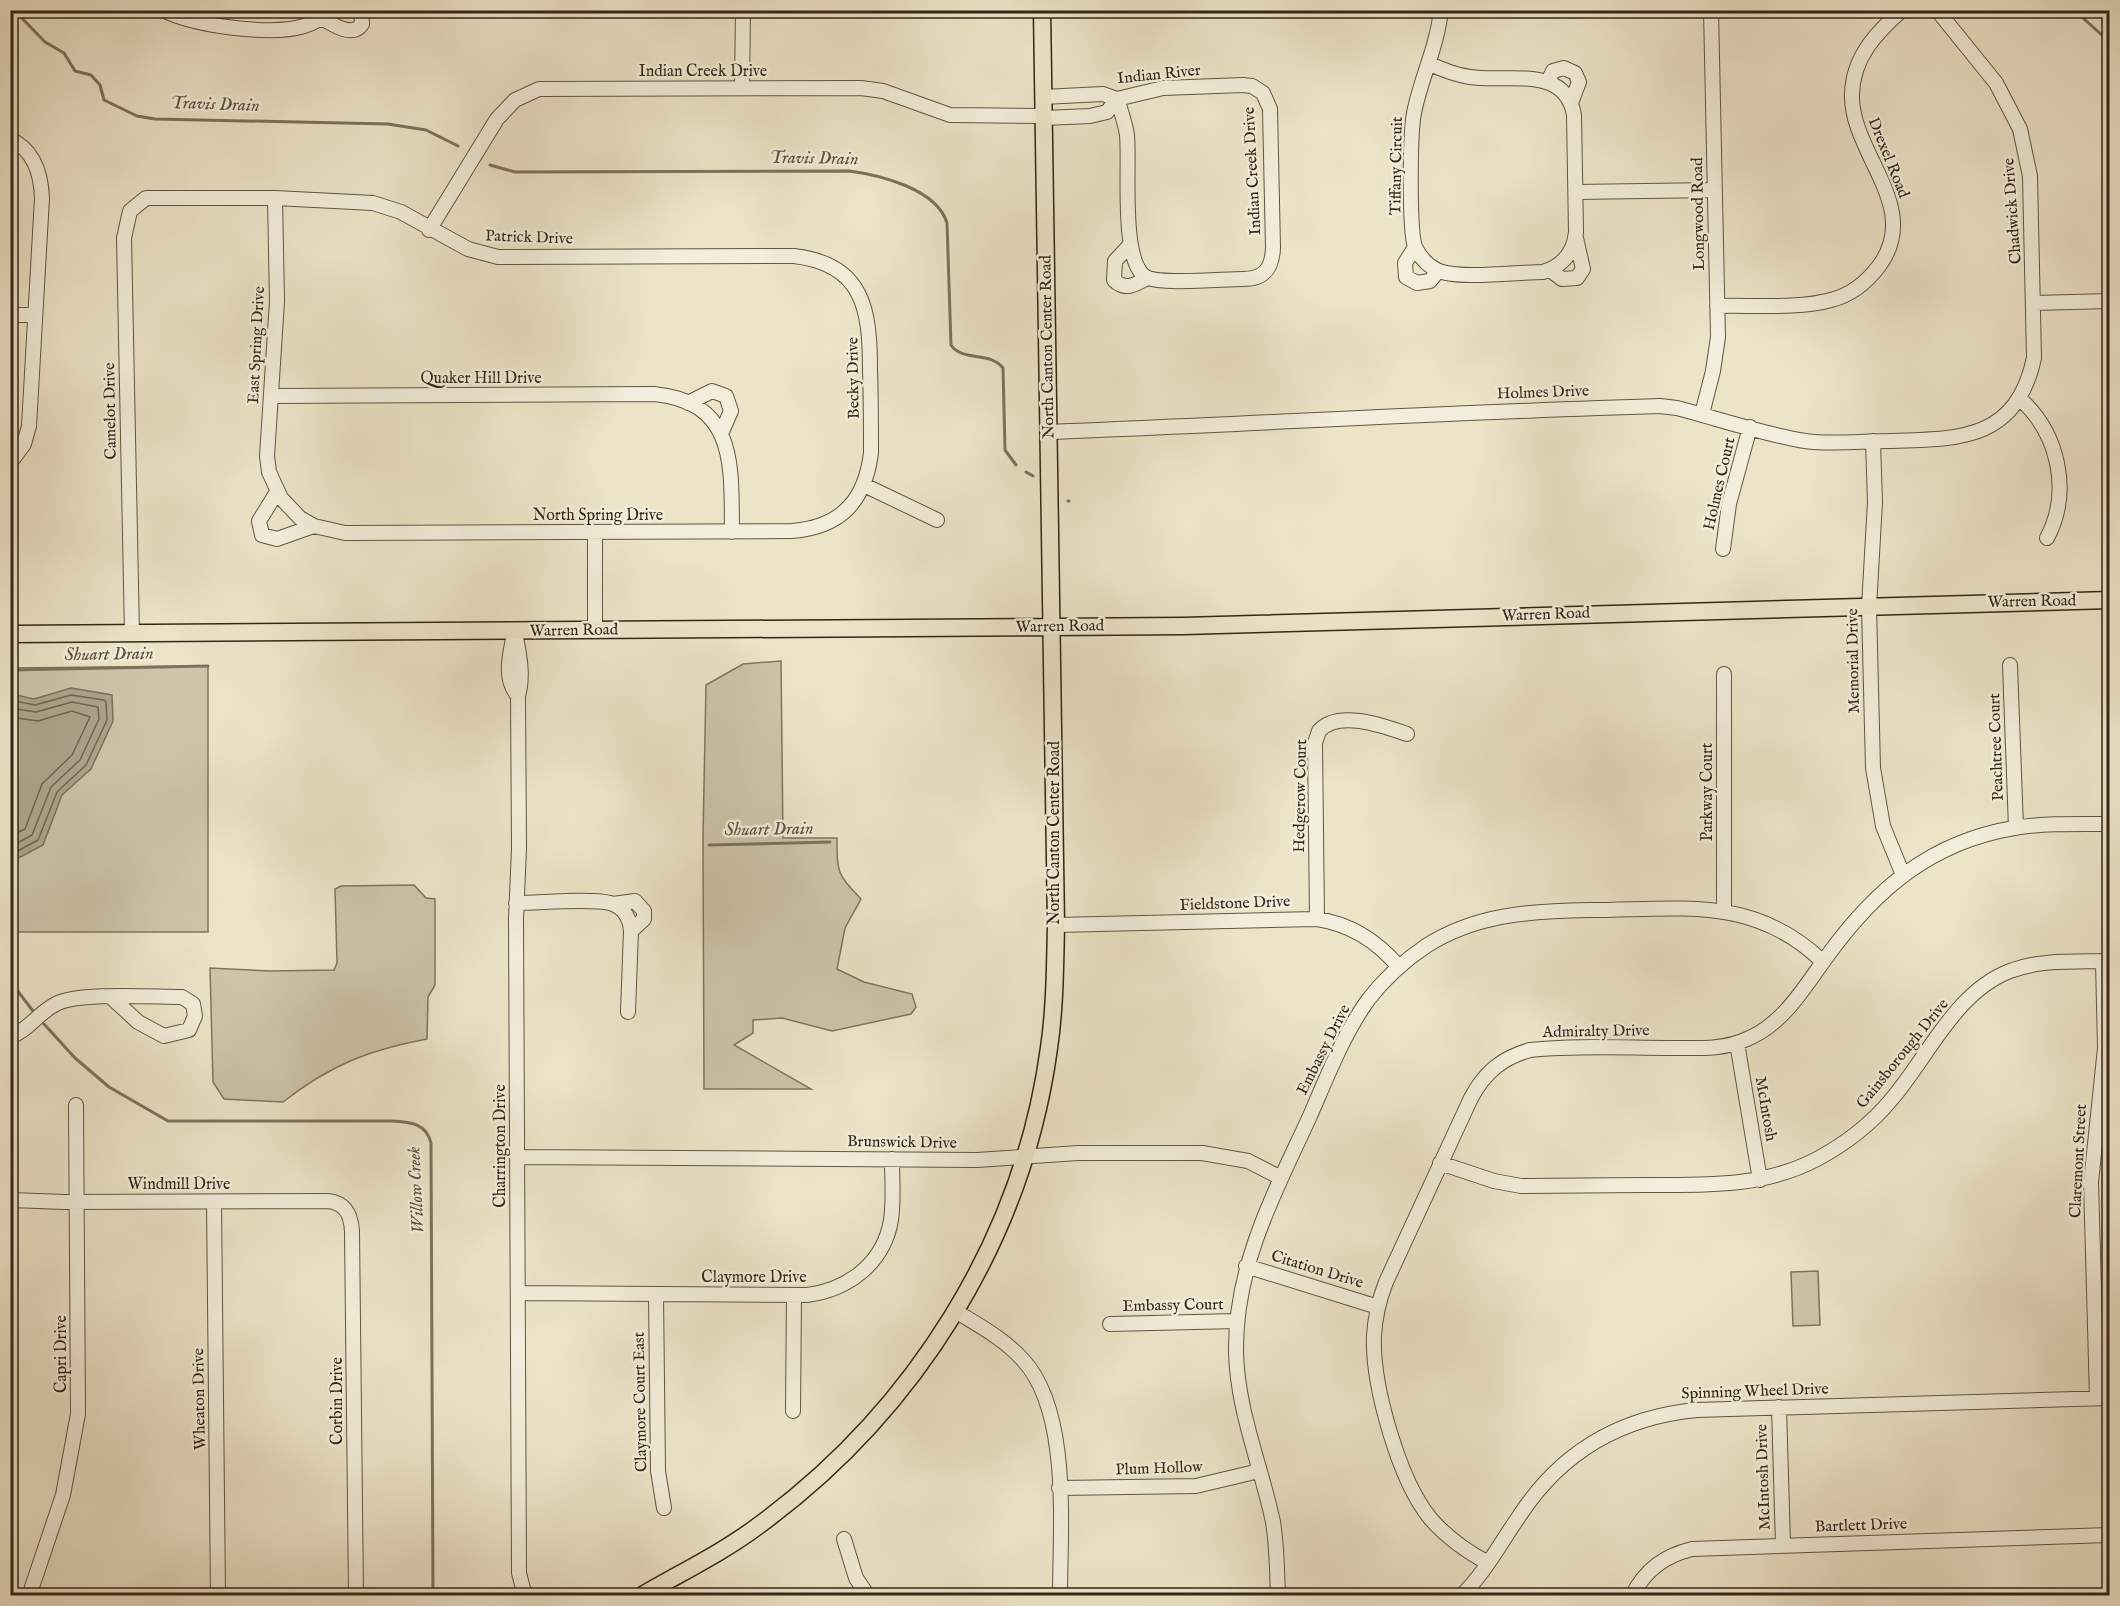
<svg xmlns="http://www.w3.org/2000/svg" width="2120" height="1606" font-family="'IM FELL English',serif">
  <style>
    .green { fill: #cec4aa; stroke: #817461; stroke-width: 1.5 }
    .water { fill: #aea38c; stroke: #7d715e; stroke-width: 1.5 }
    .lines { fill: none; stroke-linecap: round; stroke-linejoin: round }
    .shore { stroke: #716452; stroke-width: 1.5 }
    .stream { stroke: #7d715e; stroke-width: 3 }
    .minor-casing { stroke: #625544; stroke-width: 16 }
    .major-casing { stroke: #342518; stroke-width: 19 }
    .minor { stroke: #f3eddb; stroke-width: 14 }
    .major { stroke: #ede4c8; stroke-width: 16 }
    .labels { text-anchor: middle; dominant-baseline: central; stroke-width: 5; stroke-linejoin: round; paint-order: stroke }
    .street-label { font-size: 16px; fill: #342518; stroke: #f3eddb }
    .water-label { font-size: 18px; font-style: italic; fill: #5f5141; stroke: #f3eddb }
  </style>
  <rect width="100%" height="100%" fill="#ede4c8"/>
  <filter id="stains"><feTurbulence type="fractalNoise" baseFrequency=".00333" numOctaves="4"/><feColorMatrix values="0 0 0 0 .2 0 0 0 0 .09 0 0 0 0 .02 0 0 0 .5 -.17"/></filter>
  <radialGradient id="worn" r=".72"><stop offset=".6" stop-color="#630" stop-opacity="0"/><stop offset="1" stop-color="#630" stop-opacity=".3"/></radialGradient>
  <path class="green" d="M781 661 783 838H837C837 873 837 874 861 899L845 928 837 969 864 982 912 994 916 1007 911 1014 832 1031 782 1018 753 1020V1033L734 1045 811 1089H704L703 836 706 685 743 664Z
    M208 666V932H11L10 668Z
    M414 885 426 898 435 899V985L428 997 427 1039C369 1050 330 1065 283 1102L224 1099 213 1082 210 968 270 971 334 970 337 963 335 889 341 886Z
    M1818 1271 1820 1325 1793 1326 1791 1272Z"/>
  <path class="water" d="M71 688 112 695 113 721 91 769 62 795 43 845 11 862V694L34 699Z"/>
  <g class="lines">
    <path class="shore" d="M10 700 35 705 71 695 104 700 106 702 107 720 86 765 57 792 38 840 10 855
      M10 708 36 712 72 702 98 707 99 719 80 760 51 787 32 835 10 847
      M10 717 38 721 72 711 90 717 72 755 42 784 25 829 10 836"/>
    <path class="stream" d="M14 10 45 42 64 53 75 71 91 75 100 85 104 100 137 116 155 119 388 124 426 130 458 146
      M2074 10 2103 36 2110 37
      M490 165 515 172 849 171C880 175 937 189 947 223L951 345C962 362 990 351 1003 368L1005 450 1016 465
      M1026 472 1033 476
      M1068 501H1069
      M10 670 208 666
      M709 845 830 842
      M10 981 33 1011
      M44 1024 75 1058 109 1087 168 1121H392C410 1122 426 1123 431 1143L433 1596"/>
    <g class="minor-casing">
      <path id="minor" d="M163 10C195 26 271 36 304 26 315 23 324 17 333 10
        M322 18C333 25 353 38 362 24L361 10
        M1430 64C1443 70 1456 75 1470 77 1507 83 1565 64 1574 115L1576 232C1574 252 1563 266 1543 272 1518 272 1457 280 1437 270 1426 265 1420 257 1415 247 1409 229 1410 133 1414 113 1421 77 1437 48 1441 10
        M1548 81 1553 71 1564 68 1575 73 1579 82 1571 103
        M742 88 743 10
        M1043 97 1103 94 1117 99 1163 88 1243 85 1252 86 1263 93 1270 109 1273 248C1272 269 1264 279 1243 279 1224 279 1160 285 1146 277 1120 262 1130 165 1127 135 1125 122 1121 111 1117 99
        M1044 118 1090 116 1107 112 1117 99
        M10 139C34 150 41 173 42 198L29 426 24 444 10 463
        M1576 192 1715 190
        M429 230 497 119 515 100 539 89 861 88 883 91 950 115 1044 116
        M1129 246 1115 261 1114 280C1125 291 1135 285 1147 278
        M1415 247 1405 263 1406 277 1417 283 1430 281 1438 271
        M1550 270 1562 279 1577 278 1583 269 1576 238
        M2034 303 2110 301
        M1717 306C1752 305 1799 309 1831 300 1851 295 1867 282 1879 266 1923 207 1850 153 1852 94 1853 57 1876 33 1902 10
        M10 315H35
        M272 396 654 394C738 402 731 468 732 532
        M2019 398C2058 432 2072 491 2047 538
        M688 403 712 391 726 396 731 411 721 434
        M1702 414 1713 371 1718 337 1711 10
        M1049 432C1253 424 1456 412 1660 406L1677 408C1719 419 1762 434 1805 441 1832 445 1861 441 1888 441 1957 439 2016 442 2034 358L2030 176 2020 129 1996 83 1937 10
        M1873 441 1875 502 1869 607 1873 768 1883 826 1903 875
        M864 485 937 520
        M277 492 259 521 262 535 277 539 314 526
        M595 532V631
        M1723 549 1729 504 1750 427
        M515 632C519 653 524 675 518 696L519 848 516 919 519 1573 525 1596
        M132 634 124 238 130 211 146 198H275L373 203 401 212 468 249 498 257 794 256C864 264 870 310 870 370 871 398 871 426 871 453 865 501 841 527 792 531L345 533 314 526 300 518 281 498 269 472 267 456 277 301 275 198
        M513 639C509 658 504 680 518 696
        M2010 665 2016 828
        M516 903C540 903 590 898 610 903 624 907 630 919 631 931L628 1012
        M613 904 635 901 644 911V919L631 931
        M1724 911V674
        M1317 919 1315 743 1319 731C1338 709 1384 726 1407 734
        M1056 925 1317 919C1351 924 1377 941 1399 967
        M10 1037C29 1030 39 1012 56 1004 79 992 152 997 182 997L193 1004 195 1016 189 1030 164 1036 138 1022 112 998
        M1737 1043 1760 1180
        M517 1157 977 1160 1078 1153H1202L1248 1161 1281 1178
        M1440 1163 1494 1181 1521 1186C1562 1186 1603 1185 1644 1185 1703 1185 1762 1188 1817 1159 1845 1144 1871 1124 1891 1100 1928 1057 1955 992 2010 971 2041 959 2077 962 2110 961
        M10 1200 65 1202 328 1201C345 1203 351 1214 352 1231L356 1596
        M214 1202 218 1596
        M1246 1266 1378 1307
        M519 1293 807 1295C848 1290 884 1263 891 1220 894 1200 892 1179 892 1159
        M656 1294 658 1471 664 1508
        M957 1312C980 1326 1004 1339 1023 1360 1071 1412 1060 1529 1060 1596
        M1110 1324 1237 1321
        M2097 1398 2091 1182 2105 1048 2103 961
        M1779 1407 1783 1545
        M793 1411 794 1295
        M1059 1488 1196 1486 1259 1471
        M844 1539 856 1578 868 1596
        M1488 1563C1466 1551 1446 1537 1430 1518 1399 1480 1372 1385 1374 1336 1375 1317 1379 1300 1386 1282L1471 1098C1485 1072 1502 1058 1530 1050 1577 1045 1625 1048 1671 1048 1697 1048 1724 1050 1747 1039 1784 1024 1805 986 1828 955 1876 889 1931 842 2014 828 2045 823 2078 824 2110 824
        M29 1596 63 1495 78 1414 76 1105
        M1278 1596C1277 1571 1277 1546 1273 1522 1261 1465 1237 1410 1236 1351 1235 1265 1275 1192 1310 1116 1327 1077 1343 1035 1368 1000 1384 979 1404 961 1426 946 1476 914 1531 911 1589 910 1678 910 1753 894 1823 962
        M1461 1596C1485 1573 1501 1542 1520 1515 1562 1451 1622 1417 1697 1410L2110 1398
        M1632 1596C1645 1570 1664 1556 1692 1549L2110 1535"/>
    </g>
    <g class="major-casing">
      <path id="major" d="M10 634 1184 626 2110 600
        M641 1596C680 1573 722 1553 758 1526 914 1412 1023 1240 1049 1048 1055 1007 1055 966 1056 925L1042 10"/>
    </g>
    <use href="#minor" class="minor"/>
    <use href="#major" class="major"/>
  </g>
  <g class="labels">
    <g class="street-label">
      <text x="703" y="72">Indian Creek Drive</text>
      <text transform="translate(1159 75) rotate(-6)">Indian River</text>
      <text transform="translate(1888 158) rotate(68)">Drexel Road</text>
      <text transform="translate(1397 166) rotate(-89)">Tiffany Circuit</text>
      <text transform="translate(1253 171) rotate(-93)">Indian Creek Drive</text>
      <text transform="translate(2013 211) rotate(-94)">Chadwick Drive</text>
      <text transform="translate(1699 214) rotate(-91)">Longwood Road</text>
      <text transform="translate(529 238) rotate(2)">Patrick Drive</text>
      <text transform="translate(257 345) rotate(-87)">East Spring Drive</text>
      <text transform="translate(1048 347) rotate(-91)">North Canton Center Road</text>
      <text transform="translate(854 378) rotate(-91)">Becky Drive</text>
      <text x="481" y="379">Quaker Hill Drive</text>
      <text transform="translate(1543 393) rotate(-2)">Holmes Drive</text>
      <text transform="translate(111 411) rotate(-91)">Camelot Drive</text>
      <text transform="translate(1720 484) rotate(-77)">Holmes Court</text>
      <text x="598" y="516">North Spring Drive</text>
      <text transform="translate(2032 602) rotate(-1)">Warren Road</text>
      <text transform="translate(1546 615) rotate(-2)">Warren Road</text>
      <text transform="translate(1060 627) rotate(-1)">Warren Road</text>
      <text transform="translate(574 631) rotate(-1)">Warren Road</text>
      <text transform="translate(1854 661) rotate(-91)">Memorial Drive</text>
      <text transform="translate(1997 747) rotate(-92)">Peachtree Court</text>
      <text transform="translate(1708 792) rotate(-90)">Parkway Court</text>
      <text transform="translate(1301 796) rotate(-89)">Hedgerow Court</text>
      <text transform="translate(1055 833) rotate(-90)">North Canton Center Road</text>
      <text transform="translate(1235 904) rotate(-2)">Fieldstone Drive</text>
      <text transform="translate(1596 1032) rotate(-1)">Admiralty Drive</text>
      <text transform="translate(1324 1050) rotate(-63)">Embassy Drive</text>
      <text transform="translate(1903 1054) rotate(-51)">Gainsborough Drive</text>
      <text transform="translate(1765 1109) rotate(80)">McIntosh</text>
      <text transform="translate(902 1143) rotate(1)">Brunswick Drive</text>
      <text transform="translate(501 1146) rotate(-90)">Charrington Drive</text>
      <text transform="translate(2079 1161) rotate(-87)">Claremont Street</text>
      <text x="179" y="1185">Windmill Drive</text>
      <text transform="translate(1317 1270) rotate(17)">Citation Drive</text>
      <text x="754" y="1278">Claymore Drive</text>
      <text transform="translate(1173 1306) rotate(-1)">Embassy Court</text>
      <text transform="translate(62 1354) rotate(-90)">Capri Drive</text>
      <text transform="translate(1755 1392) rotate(-2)">Spinning Wheel Drive</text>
      <text transform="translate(200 1399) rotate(-91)">Wheaton Drive</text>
      <text transform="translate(338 1401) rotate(-90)">Corbin Drive</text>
      <text transform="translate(641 1402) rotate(-91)">Claymore Court East</text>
      <text transform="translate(1159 1469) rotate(-2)">Plum Hollow</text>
      <text transform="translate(1764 1477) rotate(-92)">McIntosh Drive</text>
      <text transform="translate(1861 1526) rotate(-2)">Bartlett Drive</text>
    </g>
    <g class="water-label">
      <text transform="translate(215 105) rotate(2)">Travis Drain</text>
      <text transform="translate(814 159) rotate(1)">Travis Drain</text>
      <text transform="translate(109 655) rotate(-1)">Shuart Drain</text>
      <text transform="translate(769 830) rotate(-1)">Shuart Drain</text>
      <text transform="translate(417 1190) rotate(-93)">Willow Creek</text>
    </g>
  </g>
  <rect width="2120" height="1606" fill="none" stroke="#ede4c8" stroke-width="36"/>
  <rect x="12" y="12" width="2096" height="1582" fill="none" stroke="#342518" stroke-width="3"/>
  <rect x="18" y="18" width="2084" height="1570" fill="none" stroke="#342518" stroke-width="1.5"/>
  <rect width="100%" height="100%" filter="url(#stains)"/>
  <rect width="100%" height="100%" fill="url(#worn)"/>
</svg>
